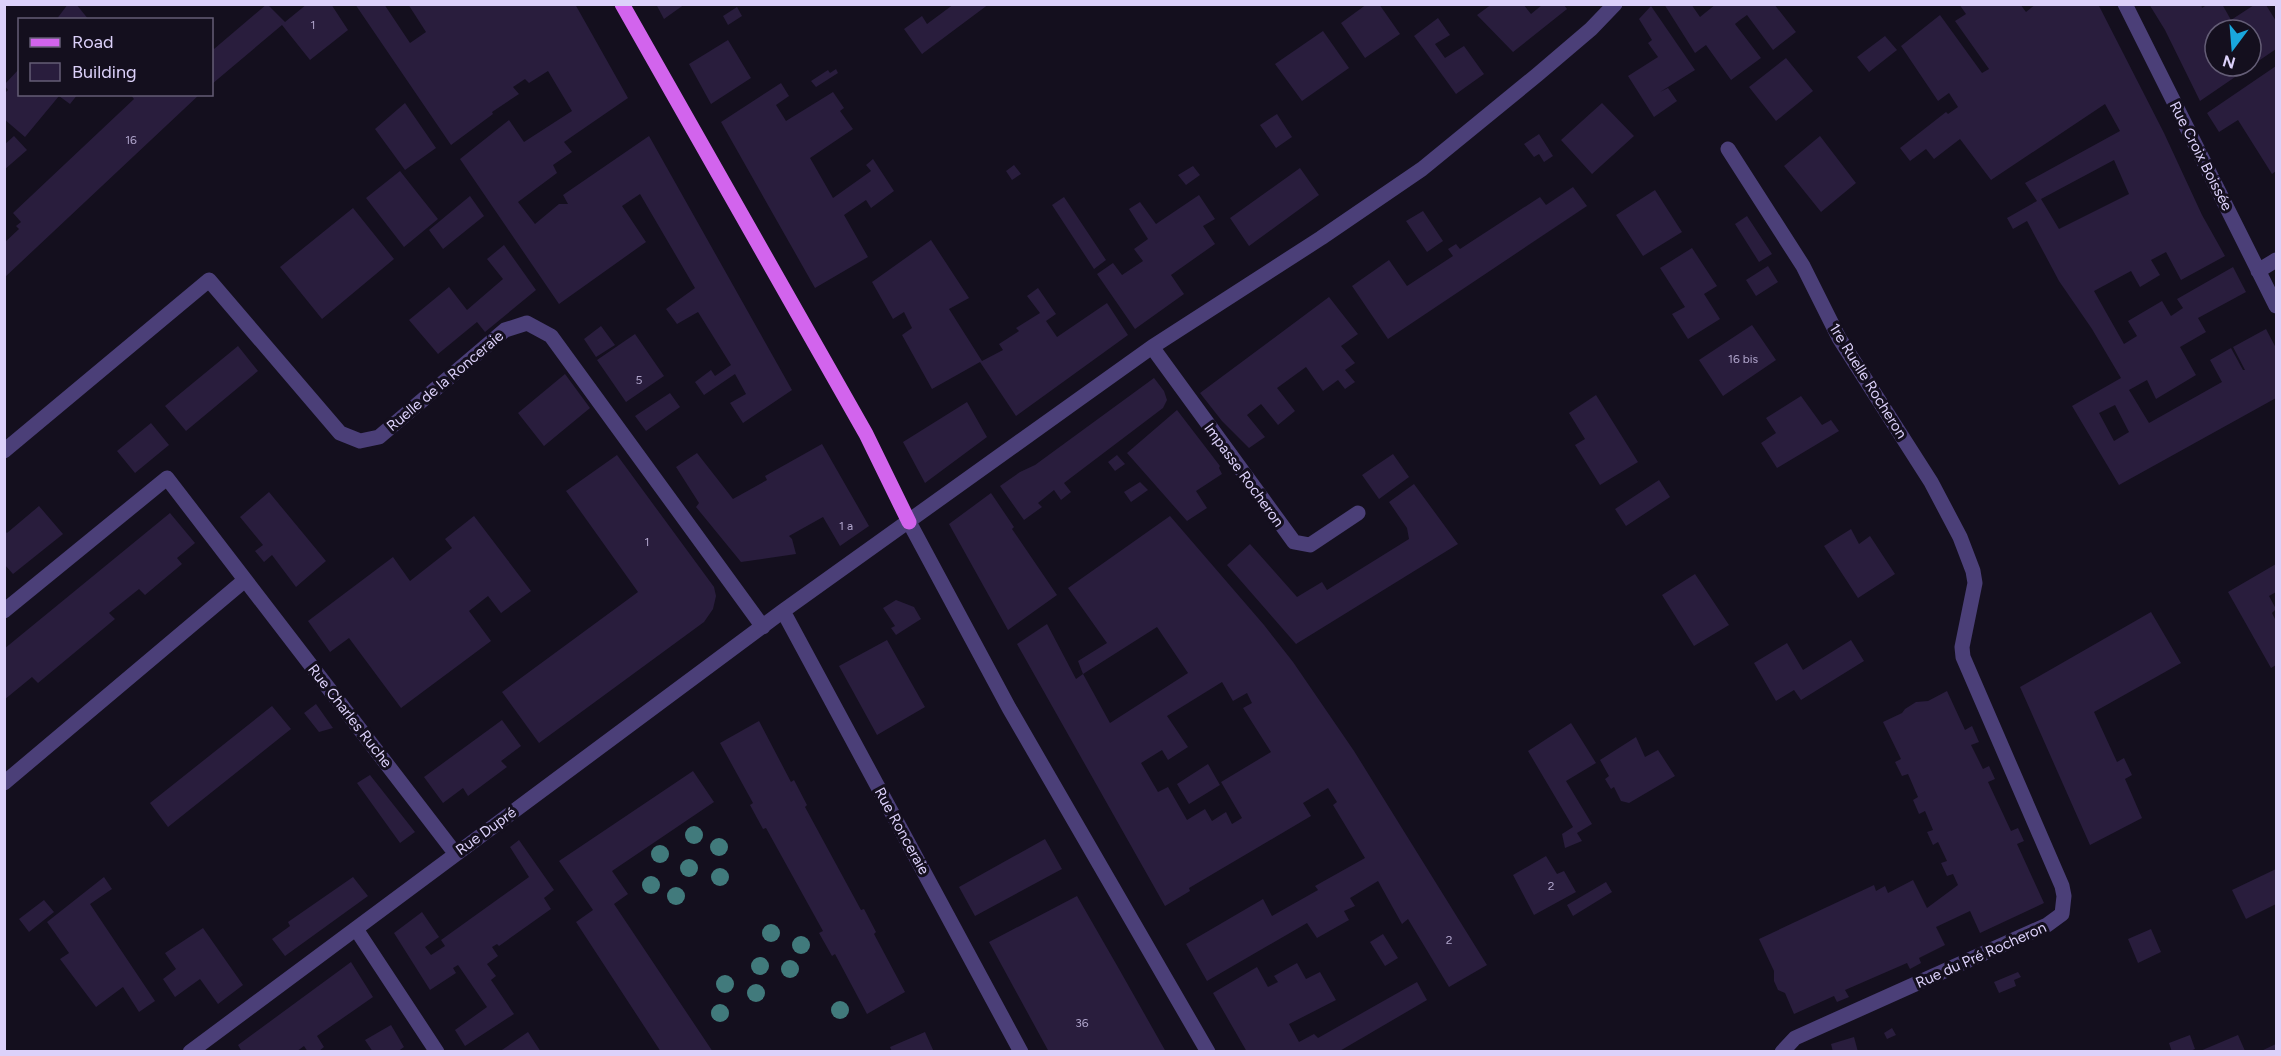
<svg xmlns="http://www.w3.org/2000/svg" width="2281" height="1056" font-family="Figtree,sans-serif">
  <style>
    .building { fill: #291d3d; fill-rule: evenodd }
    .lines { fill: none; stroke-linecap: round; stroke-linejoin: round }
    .minor { stroke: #4b3f78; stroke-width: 15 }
    .major { stroke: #d264ed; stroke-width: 15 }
    .tree { fill: #417a7c }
    .labels { text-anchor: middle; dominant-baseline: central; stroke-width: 6; stroke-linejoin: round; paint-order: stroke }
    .number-label { font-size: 12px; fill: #afa4cb }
    .street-label { font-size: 15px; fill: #dcd1fa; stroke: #140f1e }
  </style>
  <rect width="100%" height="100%" fill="#140f1e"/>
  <path class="building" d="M68 4H76L89 20H56Z
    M267 4 285 22 307 4H331L348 30 310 60 282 25 212 84V46L214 49Z
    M355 4H384L410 43 426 32 408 4H575L628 98 564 142 572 152 553 165 557 173 518 202 535 224 559 204H568L563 195 649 136 792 390 743 423 730 403 746 394 735 374 704 395 695 382 711 370 715 376 731 365 698 312 677 324 666 309 695 288 640 194 622 206 646 242 559 304 460 159 509 120 524 142 572 111 548 71 529 83 525 79 513 87 519 94 492 112 493 114 451 145Z
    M656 4H685L664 19Z
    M954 4H989L922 54 904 29 922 16 927 24Z
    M1367 4H1379L1400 34 1365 58 1341 23Z
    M1492 4H1523L1531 14 1542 5H1564L1567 9 1513 52 1477 15Z
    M1664 4H1691L1700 17 1716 4H1774L1796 32 1773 50 1747 15 1740 20 1735 24 1761 58 1731 80 1706 45 1695 53Z
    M1959 4H2020L2026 12 2036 4H2098L2164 133 2202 215 2225 256 2181 280 2166 252 2151 260 2160 275 2140 287 2131 271 2094 291 2124 344 2137 336 2128 321 2162 301 2171 316 2183 308 2177 299 2233 267 2246 292 2198 318 2206 332 2180 347 2196 375 2156 399 2147 380 2129 390 2149 423 2222 382 2210 360 2231 348 2243 370H2245L2233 347 2266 329 2276 348V398L2119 485 2072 406 2121 378 2092 329 2059 281 2027 221 2013 229 2007 218 2037 201 2025 183 2120 131 2105 104 1991 180 1960 139 1934 159 1926 149 1910 161 1900 148 1946 112 1948 114 1958 107 1949 93 1938 101 1901 46 1940 15 1982 73 1989 69 1955 21 1966 14ZM2114 160 2129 194 2059 229 2041 199ZM2115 405 2129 432 2114 441 2099 413Z
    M2149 4H2201L2202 8 2208 4H2222L2231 20 2254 5H2266L2276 21V49L2200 101 2165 30ZM2215 30H2251V66H2215Z
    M1651 6 1695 70 1660 92 1668 88 1677 101 1654 117 1628 76 1658 57 1648 43 1652 40 1639 19Z
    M737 7 742 16 728 25 723 16Z
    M1438 18 1450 35 1435 44 1445 58 1464 46 1484 74 1456 94 1414 36Z
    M1323 31 1349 68 1302 101 1275 64Z
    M1885 36 1897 50 1869 72 1857 57Z
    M728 40 751 78 711 104 689 64Z
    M1786 58 1813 91 1776 121 1749 87Z
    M2276 66V171L2272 174 2238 120 2219 132 2207 113Z
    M20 68V94H78L70 104 59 96 25 137 4 119V94L8 90 4 85Z
    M836 69 838 73 816 87 811 81 828 70 830 73Z
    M781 83 789 96 776 105 786 121 833 92 844 108 840 111 853 129 810 158 833 198 871 171 866 165 873 159 894 191 871 208 866 200 844 215 868 257 815 288 721 122Z
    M130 94H200L4 278V243L19 229 16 226 21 222 13 213 134 99Z
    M405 103 436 148 405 170 375 129Z
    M1602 103 1634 136 1592 174 1561 140Z
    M1277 114 1292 137 1276 148 1260 125Z
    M1539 134 1553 156 1544 162 1539 154 1534 157 1524 144Z
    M14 136 27 150 4 170V145Z
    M1820 136 1856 183 1821 212 1784 166Z
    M1014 165 1021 174 1012 180 1006 171Z
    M1193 166 1200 175 1186 185 1178 175Z
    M1300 168 1319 195 1249 246 1230 218Z
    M400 171 438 219 404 247 366 198Z
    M1573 187 1587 206 1388 339 1352 286 1389 260 1407 286 1453 256 1448 249 1456 244 1460 249 1540 197 1546 205Z
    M1655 190 1682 232 1643 256 1616 215Z
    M1199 195 1215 219 1203 226 1215 244 1171 275 1184 294 1135 329 1097 274 1113 263 1122 275 1143 261 1134 249 1148 239 1129 209 1140 202 1156 224Z
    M470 196 484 216 443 249 429 230Z
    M1064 197 1106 260 1094 269 1052 205Z
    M353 208 394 259 322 319 280 267Z
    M1423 211 1443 241 1427 252 1406 221Z
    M1747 216 1772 254 1759 262 1735 224Z
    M931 240 969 298 949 309 982 361 1003 350 999 344 1019 331 1016 328 1040 313 1027 296 1038 288 1056 314 1046 321 1057 337 1107 303 1128 335 1016 416 980 362 932 389 902 335 912 328 904 312 893 319 872 282Z
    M504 245 536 290 485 332 477 322 438 354 409 320 449 287 467 310 503 279 487 259Z
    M1692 248 1717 286 1704 294 1720 319 1688 339 1672 314 1685 307 1660 268Z
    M1768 266 1778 282 1756 296 1746 280Z
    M1329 297 1358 334 1341 346 1355 363 1345 370 1355 382 1345 389 1338 380 1323 391 1306 367 1277 388 1295 411 1278 425 1261 404 1247 415 1265 437 1249 448 1222 421 1200 393Z
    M1752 325 1776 360 1723 396 1699 360Z
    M601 326 615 345 596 357 584 339Z
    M635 334 664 376 626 402 597 360Z
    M238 346 258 371 186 431 165 406Z
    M565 374 590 408 544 446 518 413Z
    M1154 378 1164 391 1167 400 1163 408 1064 483 1071 492 1061 500 1054 490 1038 503 1042 507 1024 520 1000 486 1020 472 1035 465Z
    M670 393 680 407 646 431 635 416Z
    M1596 395 1638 462 1600 485 1575 445 1585 439 1569 413Z
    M1801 396 1822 425 1831 420 1839 431 1777 468 1761 443 1776 433 1766 418Z
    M967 402 987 437 925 483 903 442Z
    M1177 410 1220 466 1219 468 1222 474 1196 491 1207 508 1187 521 1127 453Z
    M151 423 169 445 135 473 117 451Z
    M822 444 869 526 840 546 823 517 789 536 792 539 796 554 741 562 696 507 699 503 676 467 697 453 733 499 767 480 765 476Z
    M1393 454 1409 477 1379 499 1362 475Z
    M617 455 714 587 716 596 713 609 704 622 539 743 502 692 638 592 566 491Z
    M1117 455 1125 464 1115 471 1108 462Z
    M1659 480 1670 497 1626 526 1615 509Z
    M1140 482 1148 490 1131 502 1124 492Z
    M1414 484 1458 544 1296 644 1227 565 1250 544 1297 597 1322 582 1327 590 1409 539 1407 528 1389 502Z
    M269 492 326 561 296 587 272 555 264 562 255 551 263 545 240 517Z
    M991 493 1014 527 1012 529 1057 595 1008 630 949 524Z
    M39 506 63 534 13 574 4 564V530L7 533Z
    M170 513 195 543 177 558 182 564 145 595 139 589 109 613 115 619 38 683 32 677 4 700V649Z
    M474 516 531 591 501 613 488 596 469 611 491 641 401 708 349 638 330 652 308 621 393 557 410 581 452 548 445 539Z
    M1170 516 1264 625 1293 662 1354 751 1487 965 1449 987 1408 919 1402 924 1378 881 1350 898 1355 906 1344 911 1349 920 1317 938 1307 923 1207 981 1186 944 1263 899 1272 916 1318 890 1315 886 1365 858 1333 805 1337 802 1328 788 1303 803 1311 816 1189 888 1190 891 1165 906 1017 644 1047 624 1076 679 1083 674 1078 661 1107 643 1068 588ZM1157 627 1188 673 1110 723 1083 674ZM1222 682 1233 701 1247 693 1252 703 1243 708 1271 752 1221 782 1242 818 1232 824 1226 812 1212 821 1205 809 1187 820 1168 787 1158 792 1141 763 1162 750 1168 760 1188 747 1167 716Z
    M1851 529 1859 544 1870 536 1895 574 1858 598 1824 546Z
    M2276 564V592L2269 596 2276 609 2272 613 2276 621V665L2271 668 2228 592Z
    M1695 574 1729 625 1694 646 1662 595Z
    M896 600 914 607 921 619 896 635 891 628 895 626 883 608Z
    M2151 612 2181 663 2094 712 2117 762 2124 758 2132 775 2125 779 2142 818 2090 845 2020 687Z
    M887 640 925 707 877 735 839 666Z
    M1851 640 1864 661 1801 700 1794 690 1776 701 1754 663 1787 643 1803 670Z
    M1947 691 1965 730 1972 726 1979 742 1971 745 1983 769 1989 766 1995 779 1988 782 2011 831 2018 828 2024 841 2017 844 2044 903 1980 933 1970 911 1936 927 1945 945 1919 958 1921 963 1910 969 1907 963 1845 990 1849 997 1837 1002 1834 996 1794 1014 1785 993 1778 990 1774 981V971L1759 939 1874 885 1876 891 1885 886 1888 893 1913 880 1927 908 1958 885 1953 874 1947 876 1941 863 1947 861 1938 842 1933 845 1927 832 1933 830 1925 811 1919 814 1913 800 1918 797 1908 774 1902 776 1895 762 1901 759 1883 722 1902 713 1905 709 1916 702 1928 701Z
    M316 704 333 728 319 732 304 713Z
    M272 706 291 729 168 827 150 803Z
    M502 720 521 746 501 761 507 767 468 796 463 788 443 803 424 777Z
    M759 721 791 782 794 780 807 805 805 807 861 910 864 909 876 932 874 934 905 992 867 1014 835 954 832 956 819 933 823 931 766 828 763 829 750 805 753 803 720 743Z
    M1571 723 1596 763 1566 781 1592 824 1577 833 1582 841 1565 848 1562 834 1573 827 1528 751Z
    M1636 737 1645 757 1658 750 1675 776 1629 803 1621 801 1614 787 1611 789 1605 779 1609 776 1600 760Z
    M1208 764 1220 785 1189 804 1177 784Z
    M693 771 714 802 612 871 628 894 614 904 713 1052H661L576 922 593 910 559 861Z
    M370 775 415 832 400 843 357 783Z
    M1045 839 1062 869 975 916 959 887Z
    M519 840 554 890 544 898 551 909 499 946 497 944 492 947 498 956 487 964 496 976 491 980 514 1014 465 1046 455 1030 487 1007 458 965 453 968 456 973 430 990 394 933 422 912 439 937 425 947 431 955 445 946 441 940 529 877 510 847Z
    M1546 856 1557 874 1564 871 1576 892 1534 915 1513 875Z
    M2276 869V904L2246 919 2232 890Z
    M104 877 112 889 90 904 155 1001 139 1012 123 987 96 1007 60 959 69 953 47 922Z
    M353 877 368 896 285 956 272 939 290 926 288 922Z
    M1606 882 1612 892 1573 916 1567 905Z
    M1077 896 1119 969 1166 1052H1049L989 942Z
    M44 900 54 912 29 932 19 919Z
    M203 928 243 985 218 1004 200 979 175 997 163 979 176 969 165 953Z
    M2151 929 2161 952 2138 963 2128 939Z
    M1383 934 1398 958 1385 966 1370 942Z
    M351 962 373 997 317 1036 324 1047 318 1052H308L304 1046 296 1052H242L238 1045Z
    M1297 963 1306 979 1320 972 1336 1000 1289 1024 1299 1042 1314 1034 1318 1038 1417 982 1427 1000 1338 1052H1247L1213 993 1257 967 1268 987 1278 982 1274 976Z
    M2018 972 2021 977 2014 980 2016 986 1999 993 1994 982Z
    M391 1025 404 1047 397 1052H373L365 1040Z
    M1892 1028 1896 1035 1887 1039 1884 1033Z
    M528 1032 541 1052H499Z
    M925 1032 934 1052H892L890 1047Z
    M2190 1035 2195 1049 2188 1052H2172L2169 1043Z
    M2238 1035 2245 1051H2200Z
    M1854 1037 1858 1052H1833L1831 1044Z
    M2276 1044V1052H2259Z"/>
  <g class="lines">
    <path class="minor" d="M2125 4 2276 306
      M1728 149 1803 266 1839 338 1931 482 1960 537 1973 571 1975 583 1962 647 1963 657 2062 886 2064 896 2062 914 2047 925 1795 1038 1782 1052
      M2258 271 2276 260
      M1152 347 1294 542 1310 545 1358 513
      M4 451 209 280 340 433 360 441 379 437 505 330 527 323 551 336 763 627
      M909 522 1009 708 1208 1052
      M4 611 167 478 455 853
      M783 611 1021 1052
      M4 783 245 580
      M356 929 437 1052
      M190 1052 783 611 1075 402 1152 347 1321 238 1422 169 1537 75 1591 29 1615 4"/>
    <path class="major" d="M622 4 866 434 909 522"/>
  </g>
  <g class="tree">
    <circle cx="694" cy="835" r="9"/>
    <circle cx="719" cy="847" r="9"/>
    <circle cx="660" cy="854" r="9"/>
    <circle cx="689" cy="868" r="9"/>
    <circle cx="720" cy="877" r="9"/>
    <circle cx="651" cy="885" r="9"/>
    <circle cx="676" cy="896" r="9"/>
    <circle cx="771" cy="933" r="9"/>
    <circle cx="801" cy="945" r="9"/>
    <circle cx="760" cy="966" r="9"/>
    <circle cx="790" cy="969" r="9"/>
    <circle cx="725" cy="984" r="9"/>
    <circle cx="756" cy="993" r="9"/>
    <circle cx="840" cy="1010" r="9"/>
    <circle cx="720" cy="1013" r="9"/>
  </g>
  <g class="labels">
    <g class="number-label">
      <text x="313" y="25">1</text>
      <text x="131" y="140">16</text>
      <text x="1743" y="359">16 bis</text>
      <text x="639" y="380">5</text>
      <text x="846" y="526">1 a</text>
      <text x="647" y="542">1</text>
      <text x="1551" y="886">2</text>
      <text x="1449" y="940">2</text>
      <text x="1082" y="1023">36</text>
    </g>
    <g class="street-label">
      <text transform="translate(2201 156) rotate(63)">Rue Croix Boissée</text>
      <text transform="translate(445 381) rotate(-40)">Ruelle de la Ronceraie</text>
      <text transform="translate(1868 381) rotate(58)">1re Ruelle Rocheron</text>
      <text transform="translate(1244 475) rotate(54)">Impasse Rocheron</text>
      <text transform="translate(350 716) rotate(52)">Rue Charles Ruche</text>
      <text transform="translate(486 831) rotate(-36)">Rue Dupré</text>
      <text transform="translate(902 831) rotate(61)">Rue Ronceraie</text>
      <text transform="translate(1981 955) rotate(-24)">Rue du Pré Rocheron</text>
    </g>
  </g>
  <rect width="2281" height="1056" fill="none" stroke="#dcd1fa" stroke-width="12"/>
  <rect x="18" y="18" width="195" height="78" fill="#140f1e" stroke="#645d76" stroke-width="1.5"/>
  <rect x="30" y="38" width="30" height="9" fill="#d264ed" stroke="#645d76" stroke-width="1.5"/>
  <text x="72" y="48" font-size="18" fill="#dcd1fa">Road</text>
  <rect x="30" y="63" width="30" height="18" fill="#291d3d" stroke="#645d76" stroke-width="1.5"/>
  <text x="72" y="78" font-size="18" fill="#dcd1fa">Building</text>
  <g transform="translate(2233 48) rotate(196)"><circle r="28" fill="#140f1e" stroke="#645d76" stroke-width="1.5"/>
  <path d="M0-4.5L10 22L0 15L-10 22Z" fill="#19a7dd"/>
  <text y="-9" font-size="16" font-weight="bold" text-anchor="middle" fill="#dcd1fa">N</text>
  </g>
</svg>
